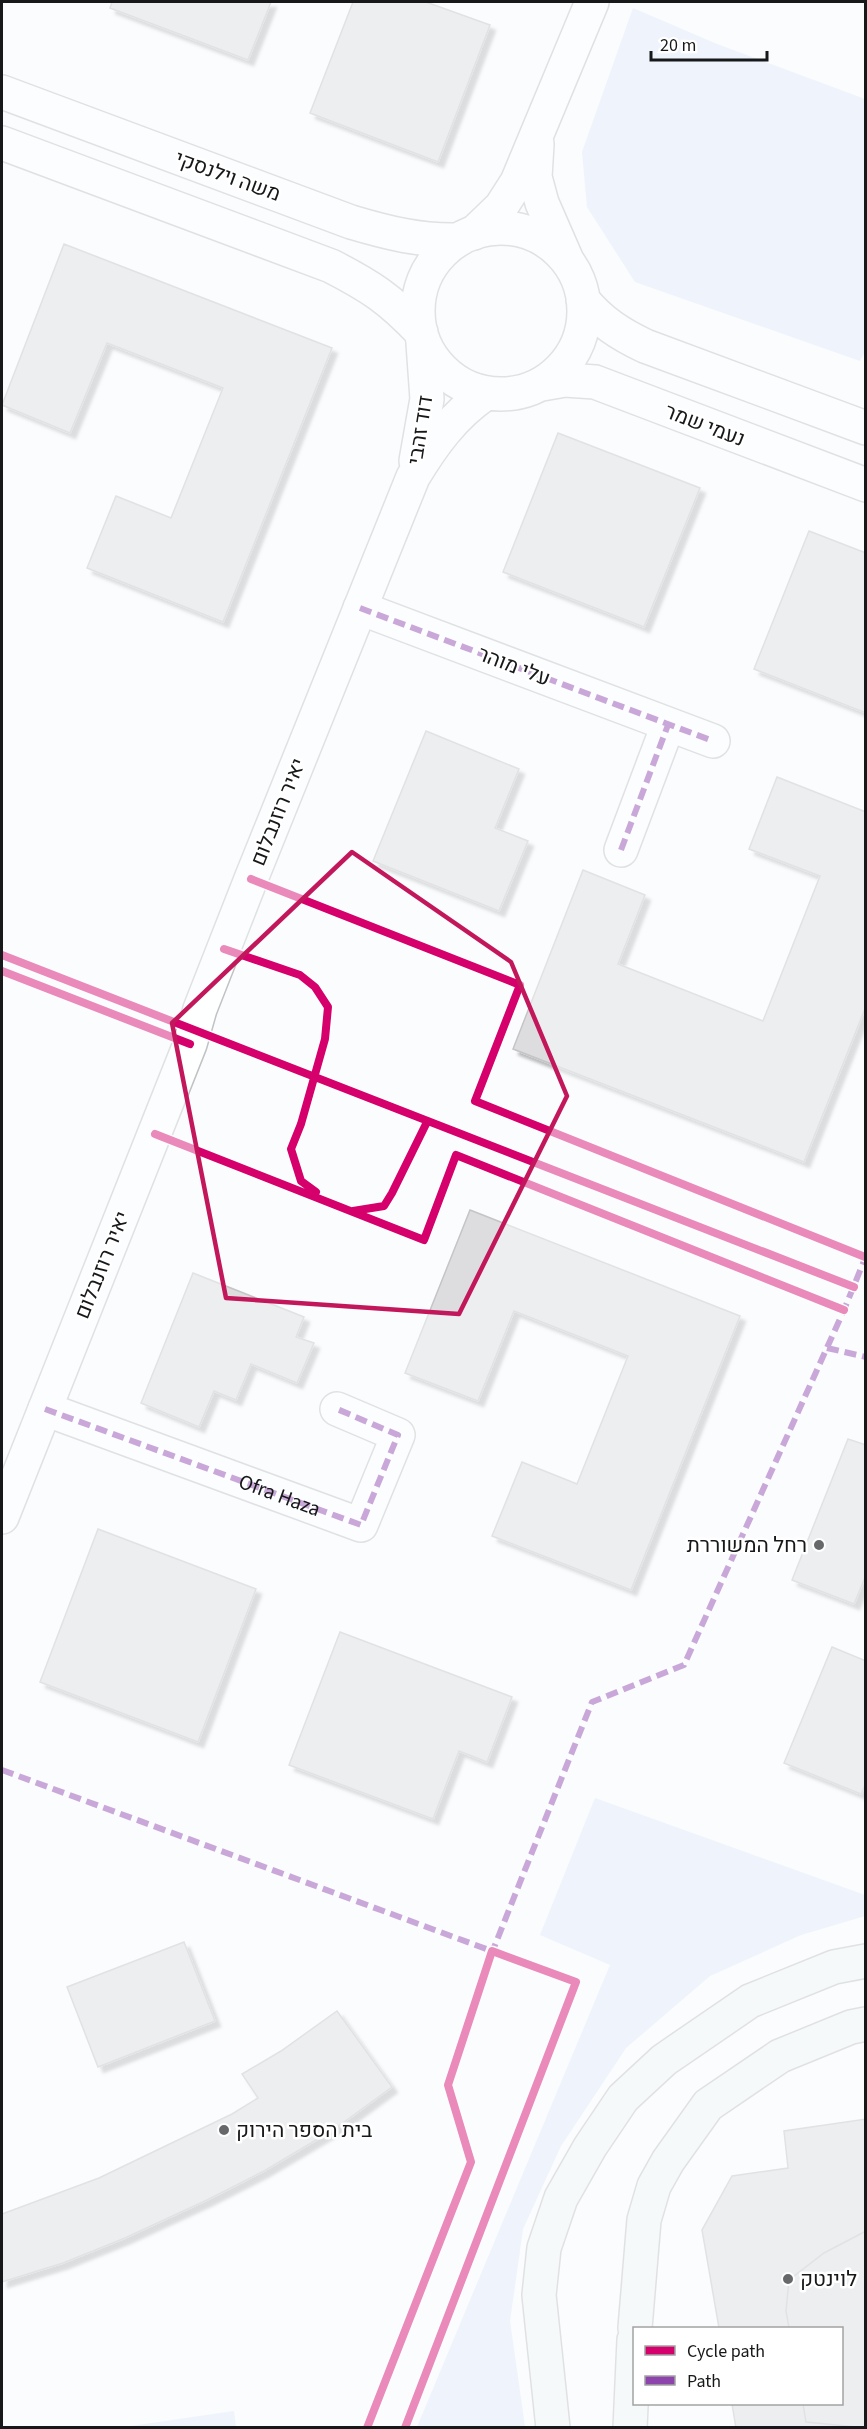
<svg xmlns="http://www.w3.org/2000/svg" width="867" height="2429" font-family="'Source Sans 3',Heebo,sans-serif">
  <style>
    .green { fill: #e3e9f8 }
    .building { fill: #dddddf; stroke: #c5c4c6; stroke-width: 1.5; filter: url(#shadow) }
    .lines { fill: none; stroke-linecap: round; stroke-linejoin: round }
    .minor-casing { stroke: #c1c2c4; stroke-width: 36 }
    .tertiary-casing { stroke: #c1c2c4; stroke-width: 36 }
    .secondary-casing { stroke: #c1c2c4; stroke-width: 36 }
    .minor { stroke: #feffff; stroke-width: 33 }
    .tertiary { stroke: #feffff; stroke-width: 33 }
    .secondary { stroke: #f2f5f7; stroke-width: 33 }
    .quiet { stroke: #8e44ad; stroke-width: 6; stroke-dasharray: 12 6; stroke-linecap: butt }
    .cycleway-casing { stroke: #fff; stroke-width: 11 }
    .cycleway { stroke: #d6006c; stroke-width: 8 }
    .marked { fill: none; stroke: #c2185b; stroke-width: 4.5; stroke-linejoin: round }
    .poi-dot { fill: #666869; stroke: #fff; stroke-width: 2 }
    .labels { text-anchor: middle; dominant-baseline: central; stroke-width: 5; stroke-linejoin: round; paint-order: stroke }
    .street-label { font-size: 21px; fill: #171819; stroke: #fff }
    .poi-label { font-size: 21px; fill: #171819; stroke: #fff; text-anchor: start }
  </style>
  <defs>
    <filter id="shadow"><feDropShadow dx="5.5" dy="5.5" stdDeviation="1.5" flood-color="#0004"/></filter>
  </defs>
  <rect width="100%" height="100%" fill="#fafcfe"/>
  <path class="green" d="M633 8 717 44 865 99 866 350 860 361 635 282 587 207 582 152Z
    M595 1798 865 1895V1916L801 1935 710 1976 626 2048 561 2146 523 2229 510 2321 525 2427H417L610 1965 540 1935Z
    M234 2411 236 2427H124Z"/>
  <path class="building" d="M112 2H271L248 60 110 8Z
    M353 2H426L490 25 438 162 310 113Z
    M64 244 332 348 223 622 87 568 116 496 171 518 223 388 107 343 70 433 2 405Z
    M558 433 700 488 644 627 503 572Z
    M809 531 866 553V713L754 669Z
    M426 731 519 769 495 828 528 841 499 911 373 861Z
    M777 777 866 812V1006L804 1162 513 1049 583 870 645 895 618 964 763 1021 820 876 749 849Z
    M470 1210 740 1316 631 1590 492 1536 522 1462 577 1484 628 1356 514 1311 478 1401 405 1373Z
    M193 1273 304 1317 296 1337 314 1343 297 1383 251 1364 236 1400 214 1391 199 1427 141 1403Z
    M848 1439 866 1445V1575L854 1604 792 1580Z
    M98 1529 256 1589 198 1742 40 1682Z
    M340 1632 512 1697 487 1762 459 1751 433 1819 289 1765Z
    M832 1647 866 1661V1783L861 1794 784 1763Z
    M184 1942 215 2021 98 2067 67 1987Z
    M337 2011 392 2087 333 2130 264 2171 207 2200 125 2238 63 2263 2 2282V2214L99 2178 232 2114 258 2098 242 2074 281 2051Z
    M866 2119V2428H736L732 2404H842V2328H719L702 2230 732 2176 788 2168 784 2131Z
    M866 2231V2428L806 2422 803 2404H842V2328H789L786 2311 789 2280 824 2253Z"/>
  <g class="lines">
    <g class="minor-casing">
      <g id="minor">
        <path d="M537 144 535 177 542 203 566 258"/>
        <path d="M474 233 501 207 517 182 592 2"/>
        <path d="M416 461 427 399 423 343"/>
        <path d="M360 608 713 741"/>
        <path d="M621 850 668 725"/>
        <path id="s1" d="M45 1409 361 1525 398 1435 337 1409"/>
        <path d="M2 1517 190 1044 200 1009 251 879 413 477C433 444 453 416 485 394"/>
      </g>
    </g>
    <g class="tertiary-casing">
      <path id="tertiary" d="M2 92 351 222C388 233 420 241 458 240
        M2 143 331 266C370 286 390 299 421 332
        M418 311a83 83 0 1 1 166 0a83 83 0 1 1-166 0Z
        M583 300C601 322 620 334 645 346L866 428
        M542 384 565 380 595 382 866 485"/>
    </g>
    <g class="secondary-casing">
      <path id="secondary" d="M635 2328 644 2220 654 2186 668 2161 708 2105 780 2056 851 2027 866 2024
        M553 2428 539 2295 544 2248 561 2198 590 2147 623 2098 664 2060 750 2001 834 1967 866 1961
        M630 2428 634 2340"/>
    </g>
    <use href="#minor" class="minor"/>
    <use href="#tertiary" class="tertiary"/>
    <use href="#secondary" class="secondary"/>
    <path class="quiet" d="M360 608 713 741
      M621 850 668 725
      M827 1348 866 1357
      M45 1409 361 1525 398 1435 337 1409
      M2 1770 497 1953
      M491 1955 592 1702 684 1665 844 1310 866 1256"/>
    <g class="cycleway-casing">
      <path id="cycleway" d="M251 879 520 985 475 1101 865 1257
        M224 949 300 975 315 987 328 1007 325 1039 301 1124 291 1149 301 1181 316 1192
        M2 955 854 1287
        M2 971 190 1044
        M155 1134 424 1240 456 1155 844 1310
        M353 1211 384 1206 392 1193 427 1122
        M367 2428 471 2162 448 2085 492 1951 576 1982 405 2428"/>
    </g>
    <use href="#cycleway" class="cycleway"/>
  </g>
  <path d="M0 0H867V2429H0ZM352 852 511 962 567 1096 459 1314 226 1298 172 1023Z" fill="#fafcfe" fill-opacity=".55" fill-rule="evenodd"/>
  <path class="marked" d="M352 852 511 962 567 1096 459 1314 226 1298 172 1023Z"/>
  <g class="poi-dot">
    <circle cx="819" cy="1545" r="6"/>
    <circle cx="224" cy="2130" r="6"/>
    <circle cx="788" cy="2279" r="6"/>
  </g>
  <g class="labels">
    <g class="street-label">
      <text transform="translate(228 176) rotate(20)">משה וילנסקי</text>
      <text transform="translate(705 425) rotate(21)">נעמי שמר</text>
      <text transform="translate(420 430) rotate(-81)">דוד זהבי</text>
      <text transform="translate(514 666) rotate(21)">עלי מוהר</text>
      <text transform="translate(278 812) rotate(-68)">יאיר רוזנבלום</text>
      <text transform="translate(102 1265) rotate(-68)">יאיר רוזנבלום</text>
      <text stroke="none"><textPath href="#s1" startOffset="250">Ofra Haza</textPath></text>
    </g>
    <g class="poi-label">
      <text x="807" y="1545" text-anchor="end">רחל המשוררת</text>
      <text x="236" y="2130">בית הספר הירוק</text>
      <text x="800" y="2279">לוינטק</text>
    </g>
  </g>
  <rect width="867" height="2429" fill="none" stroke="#171819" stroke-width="6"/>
  <rect x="633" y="2327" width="210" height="78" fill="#ffffff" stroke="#a2a3a3" stroke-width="1.5"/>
  <rect x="645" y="2346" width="30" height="9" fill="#d6006c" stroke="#a2a3a3" stroke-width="1.5"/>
  <text x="687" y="2357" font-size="18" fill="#171819">Cycle path</text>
  <rect x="645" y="2376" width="30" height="9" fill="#8e44ad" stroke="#a2a3a3" stroke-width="1.5"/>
  <text x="687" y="2387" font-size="18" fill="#171819">Path</text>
  <path d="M651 51v9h116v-9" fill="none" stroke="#171819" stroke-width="3"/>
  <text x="660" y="51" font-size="18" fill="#171819" stroke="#ffffff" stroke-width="4.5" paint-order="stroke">20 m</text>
</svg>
